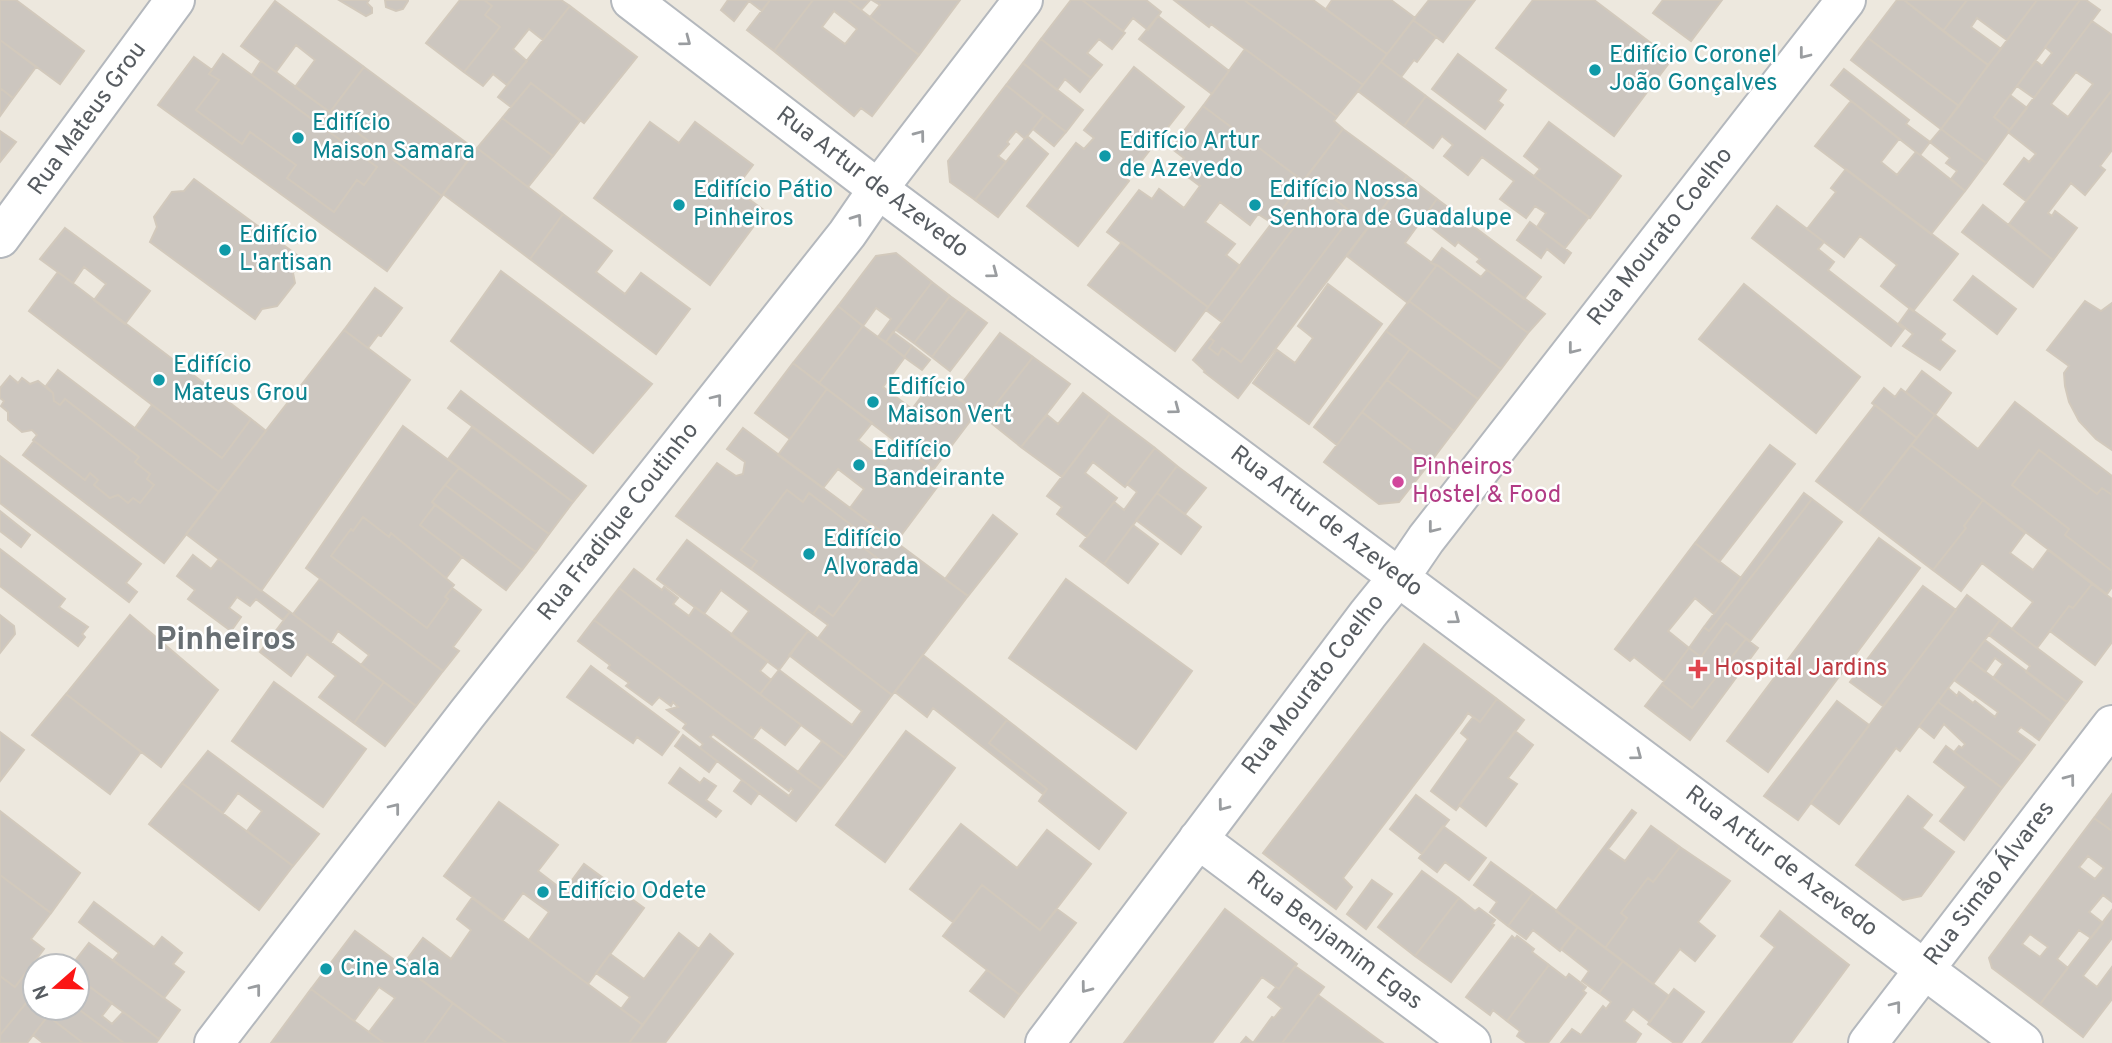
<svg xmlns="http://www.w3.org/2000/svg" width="2112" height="1043" font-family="Overpass,sans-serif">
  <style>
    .building { fill: #ccc6bf; stroke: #d2c9bc; stroke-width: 2; fill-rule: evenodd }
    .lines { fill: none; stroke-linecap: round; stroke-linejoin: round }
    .minor-casing { stroke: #b4b8bd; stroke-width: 42 }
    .tertiary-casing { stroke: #b4b8bd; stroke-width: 42 }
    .minor { stroke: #fff; stroke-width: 38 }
    .tertiary { stroke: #fff; stroke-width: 38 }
    .oneway { stroke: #9a9da0 }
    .culture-dot { fill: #0f9aa8; stroke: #fff; stroke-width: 2.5 }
    .hotel-dot { fill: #d1479c; stroke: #fff; stroke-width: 2.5 }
    .health-dot { fill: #e0444e; stroke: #fff; stroke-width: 2.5 }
    .labels { text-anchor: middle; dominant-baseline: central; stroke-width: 5; stroke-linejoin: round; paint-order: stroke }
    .culture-label { font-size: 24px; fill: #0d838f; stroke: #fff; text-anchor: start }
    .street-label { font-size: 24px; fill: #575c61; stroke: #fff }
    .hotel-label { font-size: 24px; fill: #b23c85; stroke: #fff; text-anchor: start }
    .health-label { font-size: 24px; fill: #be3a42; stroke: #fff; text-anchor: start }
    .district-label { font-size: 32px; font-weight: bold; fill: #686f73; stroke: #fff }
  </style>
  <rect width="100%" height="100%" fill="#ede8de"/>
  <path class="building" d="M0 0H16L84 51 60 84 0 40Z
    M339 0H369L367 3 372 8V13L366 16Z
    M385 0H408V1L403 9 396 11 386 7Z
    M460 0H484L492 6 485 15 500 27 464 72 426 43Z
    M484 0H561L570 6 543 40 529 29 513 49 527 61 507 85 493 74 483 86 464 72 500 27 485 15 492 6Z
    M728 0H770L762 11 749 1 734 21 721 10Z
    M770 0H813L774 51 747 30Z
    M813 0H848L919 55 872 116 861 108 854 116 774 51ZM834 11 857 29 845 44 822 27Z
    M848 0H870L861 10Z
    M872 0H960L919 55 870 17 880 5Z
    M1071 0H1082L1125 33 1112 49 1099 39 1087 53 1102 65 1091 78 1041 39Z
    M1082 0H1146L1161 12 1148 30 1133 18 1123 31Z
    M1174 0H1244L1363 85 1337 117 1211 24 1209 27Z
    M1244 0H1313L1387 54 1363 85Z
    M1332 0H1391L1415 18 1387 54 1326 9Z
    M1429 0H1475L1443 42 1413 20Z
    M1533 0H1594L1672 59 1614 136 1496 48Z
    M1663 0H1722L1691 41 1653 13Z
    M1897 0H1904L1988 65 1959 106 1868 38Z
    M1904 0H1967L1943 31Z
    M1967 0H2037L2007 40 1977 18 1971 27 2001 49 1988 65 1943 31Z
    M2037 0H2080L1994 117 2010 130 1986 163 1941 129Z
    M2080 0H2086L2100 10 2034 98 2017 86 2036 61 2042 66 2052 53 2045 47Z
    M275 1 364 67 330 112 295 87 315 60 296 45 276 72 241 46Z
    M570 6 637 57 584 123 531 83 511 107 498 97Z
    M1158 16 1229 71 1212 94 1139 39Z
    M1413 20 1436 37 1417 62 1414 60 1401 77 1381 62Z
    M2092 21 2112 35V90L2026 201 2004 184 2024 158 2029 162 2036 154 2008 132ZM2076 72 2093 84 2068 117 2051 104Z
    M1868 38 1959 106 1941 129 1851 60Z
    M1041 39 1091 78 1080 92 1065 79 1057 90 1023 63Z
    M0 40 36 67 13 98 0 88Z
    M1245 49 1337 117 1334 121 1343 129 1303 181 1203 106Z
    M223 54 377 167 364 185 357 180 334 212 287 178 296 165 250 132 242 144 196 110 219 80 209 74Z
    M1458 54 1506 90 1498 101 1503 105 1485 129 1432 89Z
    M194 57 212 70 209 74 219 80 196 110 242 144 250 132 296 165 287 178 334 212 357 180 364 185 377 167 252 75 261 61 442 196 387 271 158 105Z
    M1381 62 1426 96 1404 126 1358 91Z
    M1023 63 1083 110 1066 132 1006 85Z
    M364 67 476 150 442 196 330 112Z
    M1134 67 1184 107 1135 169 1128 164 1120 174 1129 181 1078 246 1027 206 1076 143 1084 149 1094 138 1084 130Z
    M1844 69 1909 120 1906 124 1930 142 1920 155 1831 85Z
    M531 83 580 121 553 156 502 118Z
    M1006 85 1044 115 1025 139 1016 131 1007 142 1009 144 998 156 1006 162 975 200 950 182 948 161Z
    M0 88 13 98 0 116Z
    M2112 90V150L2100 166 2105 170 2085 195 2071 183 2048 213 2052 216 2055 211 2077 228 2053 260 2009 224Z
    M2010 95 2027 108 2010 130 1994 117Z
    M1426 96 1589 217 1565 248 1537 227 1546 213 1535 206 1526 218 1500 199 1514 181 1482 157 1468 175 1444 156 1453 145 1442 136 1433 148 1404 126Z
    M1851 101 1899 139 1881 162 1897 175 1916 152 1965 191 1931 234 1815 146Z
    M1203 106 1303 181 1272 223 1258 214 1250 225 1220 202 1205 222 1235 244 1226 255 1240 266 1208 307 1107 232 1139 190 1152 199 1159 189 1184 208 1200 186 1176 168 1184 158 1171 148Z
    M1044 115 1066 132 1054 146 1033 129Z
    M502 118 553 156 528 187 477 148Z
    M650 122 679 143 695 122 753 165 735 189 765 211 710 285 594 198Z
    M1549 122 1621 176 1590 218 1534 176 1540 169 1524 156Z
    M1343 129 1407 176 1238 398 1204 372 1205 371 1193 360 1210 338 1214 341 1209 348 1218 355 1222 348 1241 362 1353 214 1336 200 1341 193 1332 187 1326 195 1321 192 1222 322 1206 310Z
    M1941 129 1986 163 1965 191 1951 179 1957 171 1946 163 1950 158 1930 142Z
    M0 131 16 142 0 162Z
    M1027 136 1048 154 998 217 975 200Z
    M477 148 563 214 530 259 443 194Z
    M1846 169 1958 254 1913 311 1881 286 1897 265 1860 236 1844 257 1807 229 1836 192 1831 188Z
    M1407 176 1437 199 1405 243 1436 266 1408 303 1347 256Z
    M194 179 301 258 293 273 295 283 277 306 262 309 255 319 150 242 157 227 154 217 172 192 184 191Z
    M1332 187 1341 193 1336 200 1353 214 1241 362 1222 348 1218 355 1209 348 1214 341 1210 338 1321 192 1326 195Z
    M1437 199 1541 277 1524 299 1477 262 1480 259 1458 242 1455 246 1422 220Z
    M1983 205 2053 260 2033 287 1962 232Z
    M1777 206 1824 242 1818 249 1834 262 1828 270 1904 329 1891 346 1752 238Z
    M563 214 612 251 596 272 625 294 641 273 690 309 656 354 530 259Z
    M1530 222 1571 253 1564 263 1547 249 1541 258 1517 240Z
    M65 228 150 291 125 324 94 300 106 284 84 267 73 283 40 259Z
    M1122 242 1208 307 1175 351 1088 285Z
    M1442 248 1481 277 1487 270 1545 314 1528 333 1437 265 1431 263Z
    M896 253 932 282 886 342 878 337 891 319 876 308 863 326 838 306 876 256Z
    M1437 265 1528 333 1501 369 1409 301Z
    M501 271 652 384 593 453 451 341Z
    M58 272 251 419 222 458 29 311Z
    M1973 276 2016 309 1997 334 1954 300Z
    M932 282 950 296 914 343 896 330Z
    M1328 284 1382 324 1309 424 1253 383 1277 350 1295 363 1313 338 1298 326Z
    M1744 284 1860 377 1816 433 1699 339Z
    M375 288 402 308 381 336 378 335 368 348 344 330Z
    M950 296 968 309 932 357 914 343Z
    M1409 301 1501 369 1478 399 1386 331Z
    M2085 301 2101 311 2112 303V450L2096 439 2079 421 2069 402 2065 386 2064 373 2069 366 2047 350Z
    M838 306 863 326 819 383 793 363Z
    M1910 308 1945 334 1940 340 1955 351 1940 370 1903 346 1913 334 1899 323Z
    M968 309 987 323 950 371 932 357Z
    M863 326 905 357 883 387 912 409 934 380 977 412 933 470 819 383Z
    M344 330 410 380 261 591 186 534Z
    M1386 331 1410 349 1337 445 1314 427Z
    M893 332 912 346 904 357 886 342Z
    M1000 333 1033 357 985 418 953 395Z
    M912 346 930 360 922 370 904 357Z
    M1410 349 1478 399 1454 431 1387 380Z
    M1033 357 1070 384 1021 447 985 418Z
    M793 363 827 389 790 439 755 413Z
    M58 370 219 492 164 563 23 455 34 441 85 480 90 473 98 480 94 485 110 498 118 495 128 503 133 498 140 503 154 485 147 479 150 474 135 462 139 457 65 399 60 405 54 401 53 393 46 386Z
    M1922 371 1951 393 1935 415 1906 392Z
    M10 376 18 383 22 378 30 384 38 381 53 393 54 401 60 405 65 399 139 457 135 462 150 474 147 479 154 485 140 503 133 498 128 503 118 495 110 498 94 485 98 480 90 473 85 480 33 440 37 435 32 430 22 432 8 420V412L1 406 4 401 0 398V388Z
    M1387 380 1454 431 1429 464 1362 412Z
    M1884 388 1895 397 1901 389 1935 415 1917 438 1872 403Z
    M827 389 872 423 858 440 885 461 898 443 944 478 896 542 850 508 864 489 838 469 823 488 778 455Z
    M461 391 586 486 573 502 448 408Z
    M1083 393 1110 414 1062 477 1021 447 1047 415 1058 424Z
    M2015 402 2112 476V495L2102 488 2097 494 2039 450 2012 485 2069 529 2065 535 2112 571V587L2107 594 1911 445 1935 415 1978 449Z
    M152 405 222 458 251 419 266 431 219 492 135 428Z
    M1875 405 1917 438 1858 513 1816 481Z
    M1362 412 1429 464 1399 502 1379 504 1324 462Z
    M1110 414 1155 448 1125 487 1093 462 1085 473 1117 498 1087 537 1057 514 1062 507 1047 496Z
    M403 426 459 468 432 502 435 505 420 525 462 557 446 578 391 533 389 537 363 517 353 531 351 529 331 556 427 628 448 599 445 597 452 588 481 610 453 647 459 651 443 671 306 568Z
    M472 427 573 502 549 534 448 459Z
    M743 428 968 596 892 695 818 638 828 625 813 614 819 606 833 616 877 558 864 548 871 540 809 493 803 502 787 490 741 550 757 561 751 569 676 516 717 463 736 476 743 474 745 462 727 449Z
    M1770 445 1795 464 1719 562 1695 543Z
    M1911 445 1983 500 1964 526 1966 528 1933 570 1858 513Z
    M1155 448 1177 466 1104 564 1080 546 1114 502 1124 510 1137 492 1127 484Z
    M2039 450 2097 494 2102 488 2112 495V571L2065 535 2069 529 2012 485Z
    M0 456 141 564 126 583 137 592 129 602 0 503Z
    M1177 466 1206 488 1185 514 1157 493Z
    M459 468 549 534 536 552 445 485Z
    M445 485 536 552 522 570 432 502Z
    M787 490 803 502 809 493 871 540 864 548 877 558 833 616 819 606 813 614 751 569 757 561 741 550Z
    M1157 493 1201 527 1181 554 1136 520Z
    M1804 493 1812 499 1709 631 1704 627Z
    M1812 499 1842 522 1750 641 1726 623 1701 657 1689 648 1704 627 1709 631Z
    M1983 500 2025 533 2010 553 2033 570 2048 550 2092 584 2073 608 2069 606 2037 648 2012 629 2033 602 1982 563 1961 591 1933 570 1966 528 1964 526Z
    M435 505 522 570 506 590 420 525Z
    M0 511 30 535 21 547 0 531Z
    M993 515 1017 534 968 596 945 579Z
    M363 517 389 537 391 533 454 585 445 597 448 599 427 628 331 556 351 529 353 531Z
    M1133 525 1158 544 1128 583 1104 564Z
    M1879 538 1920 568 1768 772 1727 741Z
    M687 540 808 631 779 670 731 635 749 611 721 590 704 614 657 579Z
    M1695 543 1741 578 1714 614 1695 598 1668 631 1689 648 1664 681 1634 657 1630 661 1615 649Z
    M0 549 65 599 59 607 88 627 82 634 85 637 78 646 0 586Z
    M193 555 211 569 219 559 290 612 283 620 256 599 250 606 237 597 229 608 241 617 231 631 188 599 195 590 177 576Z
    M634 569 662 590 664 587 678 598 673 604 689 616 695 607 768 661 760 671 771 680 760 694 619 588Z
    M320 579 443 671 416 706 361 665 369 655 338 631 331 642 293 614Z
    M1066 579 1192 671 1136 749 1009 658Z
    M2092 584 2112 599V642L2095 665 2050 631 2069 606 2073 608Z
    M1923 586 1956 610 1883 706 1850 682Z
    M619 588 801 725 785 745 761 727 753 738 594 620Z
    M1967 595 2000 620 1900 751 1896 748 1839 824 1811 803Z
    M290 612 384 682 354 723 319 697 336 676 307 654 291 676 260 652Z
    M0 615 14 626 15 634 0 653Z
    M130 615 218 690 161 767 66 694Z
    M594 620 821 789 796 821 700 748 703 744 683 728 686 724 667 710 678 707 673 702 671 706 659 697 652 705 626 686 629 683 608 668 610 665 578 641ZM713 734 789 791 791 788 793 790 789 796 710 737Z
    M2000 620 2082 682 2067 702 2026 672 2030 666 1989 635Z
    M1726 623 1746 639 1692 708 1662 684 1689 648 1701 657Z
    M808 631 892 695 845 758 760 694 779 670 852 725 862 711 789 655Z
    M1746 639 1758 648 1690 740 1645 706 1662 684 1692 708Z
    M1985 640 2067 702 2052 722 1993 678 2003 664 1995 658 1985 672 1970 660Z
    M1424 644 1497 699 1480 722 1468 713 1462 722 1343 878 1352 887 1336 909 1263 853Z
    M923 655 1007 720 989 743 1047 789 1043 794 933 708 927 717 895 692Z
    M1970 660 2052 722 2039 740 2021 727 2019 729 2017 732 2035 745 2022 762 1938 702 1948 688 1957 696 1959 692 1973 703 1975 701 1995 717 1998 712 1954 680Z
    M591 666 679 732 662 755 637 737 633 743 567 697Z
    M274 682 366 749 323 807 232 741Z
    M384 682 416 706 385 746 354 723Z
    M66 694 141 752 110 794 32 735Z
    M1497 699 1524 720 1456 810 1431 791 1468 739 1461 733 1466 726 1473 717 1480 722Z
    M1837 701 1869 725 1798 820 1764 796Z
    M1938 702 2022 762 2002 788 1954 752 1959 746 1962 748 1965 744 1944 724 1934 738 1919 726Z
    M1007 720 1126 813 1099 849 1039 801 1047 789 989 743Z
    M906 731 955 768 885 862 836 825Z
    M1515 731 1533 745 1508 778 1517 784 1486 826 1459 805Z
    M0 732 24 750 0 781Z
    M683 735 717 761 709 772 675 746Z
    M822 741 845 758 821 789 798 772Z
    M1946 746 2002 788 1964 840 1940 821 1966 787 1934 762Z
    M208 751 319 834 293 866 247 831 262 811 238 793 223 813 182 783Z
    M680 768 700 783 704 778 716 786 706 800 721 811 716 817 669 783Z
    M742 780 759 793 751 804 734 791Z
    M182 783 293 866 259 910 149 824Z
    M2112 794V831L2094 818Z
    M1416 795 1449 820 1422 854 1390 829Z
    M1908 796 1932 815 1922 828 1954 852 1921 896 1903 900 1856 865Z
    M499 802 558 845 538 871 564 891 584 864 644 908 588 984 529 940 549 912 523 893 503 920 444 876Z
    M1632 810 1636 813 1608 849 1625 861 1651 826 1680 847 1653 882 1648 878 1621 913 1627 918 1605 948 1556 911Z
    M0 811 80 873 51 913 0 875Z
    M2094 818 2112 831V902L2103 895 2089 912 2103 923 2091 938 2079 930 2057 959 2068 968 2040 1004 1992 968 1989 958ZM2088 856 2104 868 2095 879 2079 867ZM2030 934 2048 947 2040 957 2022 944Z
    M961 824 1017 868 1047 830 1091 864 1040 930 982 885 953 922 910 889Z
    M1443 826 1486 858 1469 880 1445 862 1437 872 1419 858Z
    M1680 847 1730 881 1698 922 1715 936 1695 961 1680 949 1653 984 1605 948 1627 918 1621 913 1648 878 1653 882Z
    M1491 862 1533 893 1508 926 1490 912 1497 902 1474 885Z
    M1422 871 1459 898 1415 956 1378 927Z
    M0 875 51 913 31 939 44 949 15 987 0 976Z
    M1372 880 1392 894 1366 929 1347 914Z
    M982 885 1040 930 1057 909 1076 923 1020 995 943 936Z
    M1533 893 1578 927 1560 951 1533 930 1526 939 1508 926Z
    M472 898 643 1025 629 1043H507L402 966 423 938 451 959 471 930 457 919Z
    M1459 898 1475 911 1479 908 1495 920 1492 924 1494 925 1451 982 1415 956Z
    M94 902 154 947 162 937 182 953 173 964 184 972 164 998 113 960 119 953 79 922Z
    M1225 909 1297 964 1279 989 1262 977 1212 1043H1124Z
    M2112 910V938L2083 976 2097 987 2112 967V999L2083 1037 2040 1004Z
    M1780 911 1849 965 1791 1043H1702L1775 947 1761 936Z
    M1578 927 1623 961 1599 993 1582 981 1589 971 1561 949Z
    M355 931 453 1003 424 1043H384L369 1032 395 998 379 987 354 1021 311 989Z
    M679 933 699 949 643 1025 621 1009 630 997 596 973 610 954 644 979Z
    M710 934 733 954 665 1043H629Z
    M1512 936 1515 939 1517 936 1534 949 1532 952 1549 965 1507 1021 1493 1010 1490 1015 1466 997Z
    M89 943 180 1010 159 1039 77 977V966H71Z
    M1623 961 1669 996 1650 1022 1633 1009 1624 1021 1641 1034 1635 1043H1561L1572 1029 1581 1035 1603 1006 1606 1009 1611 1002 1599 993Z
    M1549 965 1566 978 1569 974 1586 987 1583 991 1586 993 1548 1043H1527L1517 1036 1520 1031 1507 1021Z
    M1295 966 1324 987 1282 1043H1241L1246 1037 1253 1043 1272 1017 1274 1018 1282 1008 1268 997 1276 987 1279 989Z
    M30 967 35 971V992L0 1035V976L15 987Z
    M987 970 1020 995 1004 1017 970 991Z
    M77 978 112 1003 102 1016 112 1024 123 1012 159 1039 156 1043H124L77 1008 84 998 77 993Z
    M311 989 354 1021 384 1043H271Z
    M1674 989 1704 1012 1681 1043H1674L1648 1024Z
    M35 992V1008H54L27 1043H0V1035Z
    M1318 995 1372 1035 1383 1043H1282Z
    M453 1003 507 1043H424Z
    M54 1008H77L124 1043H83L48 1016Z
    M48 1016 83 1043H43L33 1035Z"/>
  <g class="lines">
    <g class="minor-casing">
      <path id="minor" d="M0 238 175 0
        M1198 839 1471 1043
        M214 1043 467 714 847 234 878 189 1023 0
        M1045 1043 1368 614 1411 561 1426 539 1846 0
        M1868 1043 2112 725"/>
    </g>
    <g class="tertiary-casing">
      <path id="tertiary" d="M631 0 878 189 2023 1043"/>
    </g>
    <use href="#minor" class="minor"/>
    <use href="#tertiary" class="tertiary"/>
  </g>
  <defs><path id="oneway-chevron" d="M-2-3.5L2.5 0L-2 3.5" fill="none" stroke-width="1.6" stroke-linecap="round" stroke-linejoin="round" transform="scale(1.75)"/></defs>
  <g class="oneway">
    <use href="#oneway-chevron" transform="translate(686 41) rotate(37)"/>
    <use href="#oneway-chevron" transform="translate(1804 54) rotate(128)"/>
    <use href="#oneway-chevron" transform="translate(920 135) rotate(-53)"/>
    <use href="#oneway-chevron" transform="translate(857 219) rotate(-55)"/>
    <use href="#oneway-chevron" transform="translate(993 273) rotate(37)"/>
    <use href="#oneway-chevron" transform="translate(1573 349) rotate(128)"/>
    <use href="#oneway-chevron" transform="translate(717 399) rotate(-52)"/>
    <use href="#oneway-chevron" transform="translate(1175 409) rotate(37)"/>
    <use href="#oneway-chevron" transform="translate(1433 528) rotate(128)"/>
    <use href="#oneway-chevron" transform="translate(1455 619) rotate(37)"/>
    <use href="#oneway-chevron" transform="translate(1637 755) rotate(37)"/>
    <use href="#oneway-chevron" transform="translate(2070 779) rotate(-53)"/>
    <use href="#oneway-chevron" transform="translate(1223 806) rotate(127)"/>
    <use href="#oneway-chevron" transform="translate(395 808) rotate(-52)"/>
    <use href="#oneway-chevron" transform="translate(1086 988) rotate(127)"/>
    <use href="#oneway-chevron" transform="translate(256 989) rotate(-52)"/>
    <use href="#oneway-chevron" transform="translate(1896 1006) rotate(-52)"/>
  </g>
  <g class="culture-dot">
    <circle cx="1595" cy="70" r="7"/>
    <circle cx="298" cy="138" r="7"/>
    <circle cx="1105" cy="156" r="7"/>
    <circle cx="679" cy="205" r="7"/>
    <circle cx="1255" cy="205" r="7"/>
    <circle cx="225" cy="250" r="7"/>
    <circle cx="159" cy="380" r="7"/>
    <circle cx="873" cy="402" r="7"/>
    <circle cx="859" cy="465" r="7"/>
    <circle cx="809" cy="554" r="7"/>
    <circle cx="543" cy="892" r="7"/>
    <circle cx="326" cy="969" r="7"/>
  </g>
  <circle class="hotel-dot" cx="1398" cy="482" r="7"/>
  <path class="health-dot" d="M1694.5 658.5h7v7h7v7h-7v7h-7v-7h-7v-7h7z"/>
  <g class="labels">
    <g class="culture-label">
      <text x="1609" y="56">Edifício Coronel<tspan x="1609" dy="28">João Gonçalves</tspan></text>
      <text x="312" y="124">Edifício<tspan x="312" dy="28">Maison Samara</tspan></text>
      <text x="1119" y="142">Edifício Artur<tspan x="1119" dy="28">de Azevedo</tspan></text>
      <text x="693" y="191">Edifício Pátio<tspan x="693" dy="28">Pinheiros</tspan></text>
      <text x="1269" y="191">Edifício Nossa<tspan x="1269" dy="28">Senhora de Guadalupe</tspan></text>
      <text x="239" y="236">Edifício<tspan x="239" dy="28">L'artisan</tspan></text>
      <text x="173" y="366">Edifício<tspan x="173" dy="28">Mateus Grou</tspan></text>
      <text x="887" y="388">Edifício<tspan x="887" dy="28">Maison Vert</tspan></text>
      <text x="873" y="451">Edifício<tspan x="873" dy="28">Bandeirante</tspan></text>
      <text x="823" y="540">Edifício<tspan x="823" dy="28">Alvorada</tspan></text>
      <text x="557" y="892">Edifício Odete</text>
      <text x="340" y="969">Cine Sala</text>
    </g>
    <g class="street-label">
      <text transform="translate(88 119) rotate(-54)">Rua Mateus Grou</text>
      <text transform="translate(872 183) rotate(37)">Rua Artur de Azevedo</text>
      <text transform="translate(1661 237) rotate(-52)">Rua Mourato Coelho</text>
      <text transform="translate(619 522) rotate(-52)">Rua Fradique Coutinho</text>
      <text transform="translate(1326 522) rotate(37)">Rua Artur de Azevedo</text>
      <text transform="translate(1314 685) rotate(-53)">Rua Mourato Coelho</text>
      <text transform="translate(1781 862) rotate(37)">Rua Artur de Azevedo</text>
      <text transform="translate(1990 884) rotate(-53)">Rua Simão Álvares</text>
      <text transform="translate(1334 941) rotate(37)">Rua Benjamim Egas</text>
    </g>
    <g class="hotel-label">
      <text x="1412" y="468">Pinheiros<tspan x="1412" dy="28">Hostel &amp; Food</tspan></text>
    </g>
    <g class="health-label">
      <text x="1714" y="669">Hospital Jardins</text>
    </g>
    <g class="district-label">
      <text x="226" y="641">Pinheiros</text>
    </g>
  </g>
  <g transform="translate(56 987) rotate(250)"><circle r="33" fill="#ffffff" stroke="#bcbec0" stroke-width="2"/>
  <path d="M0-5L12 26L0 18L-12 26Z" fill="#fb1615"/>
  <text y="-10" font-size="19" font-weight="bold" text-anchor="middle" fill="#575c61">N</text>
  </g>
</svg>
